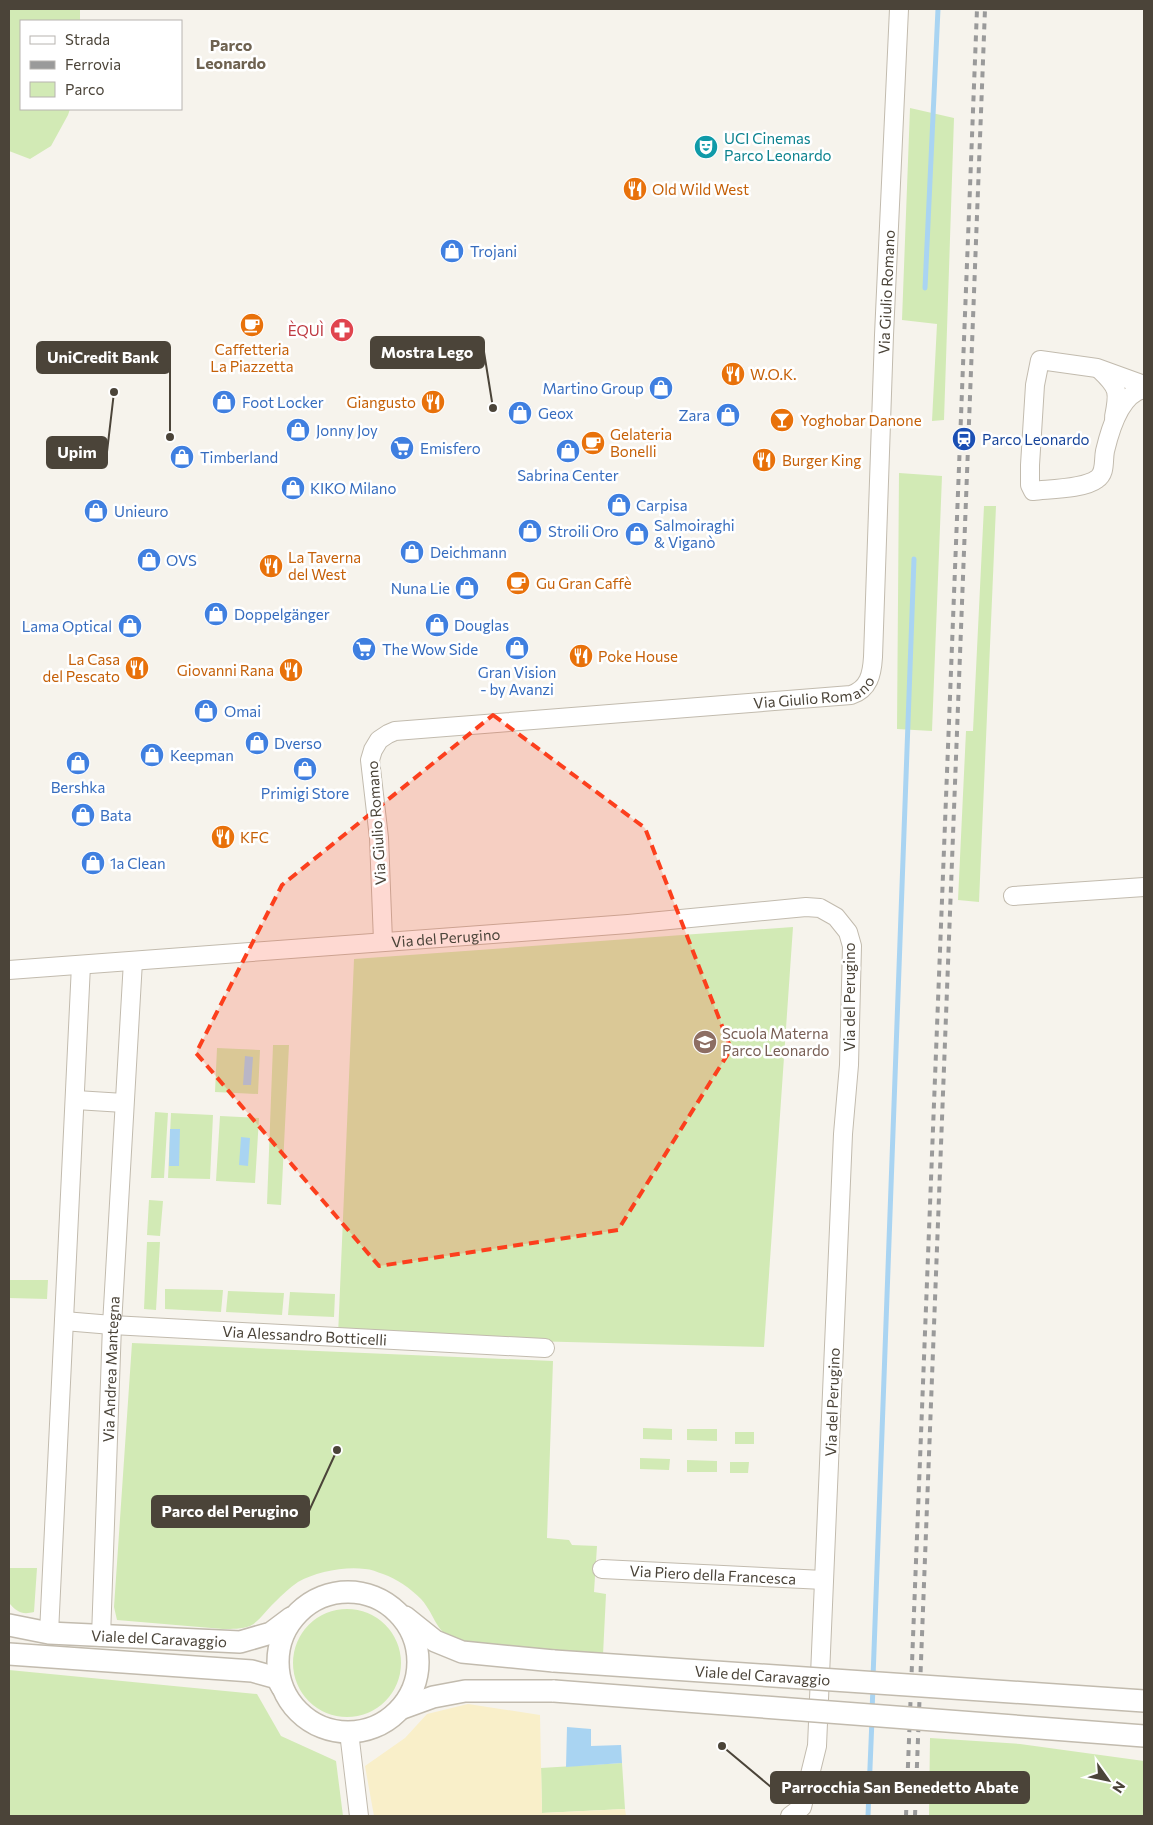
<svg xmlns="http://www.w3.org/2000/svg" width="1153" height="1825" font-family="Commissioner,sans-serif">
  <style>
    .green { fill: #d2eab5 }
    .sand { fill: #f9efc9 }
    .water { fill: #a9d4f2 }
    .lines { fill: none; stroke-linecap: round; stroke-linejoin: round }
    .stream { stroke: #a9d4f2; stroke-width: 5 }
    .minor-casing { stroke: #c2bbae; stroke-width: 20 }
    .tertiary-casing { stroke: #c2bbae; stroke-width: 24 }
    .minor { stroke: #fff; stroke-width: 18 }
    .tertiary { stroke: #fff; stroke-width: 21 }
    .rail { stroke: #9a9a9a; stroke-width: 4; stroke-dasharray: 6 6; stroke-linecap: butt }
    .tertiary-bridge-casing { stroke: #c2bbae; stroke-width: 24; stroke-linecap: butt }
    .tertiary-bridge { stroke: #fff; stroke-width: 21 }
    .marked { fill: #fc3f1d; fill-opacity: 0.2; stroke: #fc3f1d; stroke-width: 4; stroke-dasharray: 10 6; stroke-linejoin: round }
    .labels { text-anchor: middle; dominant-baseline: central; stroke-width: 5; stroke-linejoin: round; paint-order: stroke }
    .culture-label { font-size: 15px; fill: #0d838f; stroke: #fff; text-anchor: start }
    .food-label { font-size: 15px; fill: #c56008; stroke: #fff; text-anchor: start }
    .shop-label { font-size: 15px; fill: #366cbe; stroke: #fff; text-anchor: start }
    .street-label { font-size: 15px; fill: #4b4439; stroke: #fff }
    .health-label { font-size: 15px; fill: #be3a42; stroke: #fff; text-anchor: end }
    .transit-label { font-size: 15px; fill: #164399; stroke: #fff; text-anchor: start }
    .education-label { font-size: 15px; fill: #785e54; stroke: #fff; text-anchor: start }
    .neighbourhood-label { font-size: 16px; font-weight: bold; fill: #6e6250; stroke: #fff }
    .leader { fill: none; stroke: #4b4439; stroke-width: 2 }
    .callout-dot { fill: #4b4439; stroke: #fff; stroke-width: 2 }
    .callout { fill: #4b4439; stroke: #4b4439; stroke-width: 2 }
    .callout-label { font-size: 16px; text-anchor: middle; font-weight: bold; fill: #fff }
  </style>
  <rect width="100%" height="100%" fill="#f6f3ec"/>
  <path class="green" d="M9 9H80V21H21V109H70L68 115 51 146 30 159 9 151Z
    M910 108 954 118 944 420 932 421 937 324 902 320Z
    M899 473 942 476 932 731 897 729Z
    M984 506H996L979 902 958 900 966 731H973Z
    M793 927 764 1347 338 1336 354 959Z
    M273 1045H289L281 1205 267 1204Z
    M217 1048 260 1050 258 1094 215 1092Z
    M155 1112 168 1113 164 1178H151Z
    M171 1113 213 1115 210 1179 168 1178Z
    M220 1116 259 1118 255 1183 216 1181Z
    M149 1200 163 1201 160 1236 147 1235Z
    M147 1242H160L156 1310 144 1309Z
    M9 1280H48L47 1299 9 1298Z
    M165 1289 223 1290 221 1312 165 1309Z
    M228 1291 284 1293 282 1315 226 1312Z
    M290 1292 335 1294 334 1317 288 1315Z
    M132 1343 553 1361 547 1538 569 1540 572 1545 597 1546 594 1592 606 1594 603 1655 461 1643C434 1633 437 1617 421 1599 410 1588 397 1579 383 1574 377 1572 371 1569 365 1569 345 1566 315 1572 298 1582 289 1588 282 1595 275 1602 266 1610 261 1620 250 1626 242 1629 232 1629 223 1629L117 1620 114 1607Z
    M643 1428 672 1429V1440L643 1439Z
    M687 1429H717V1441L687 1440Z
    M735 1432H754V1444H735Z
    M640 1458 670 1459 669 1470 640 1469Z
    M687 1460 717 1461V1472H687Z
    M730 1462H749L748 1473H730Z
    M9 1568H37L34 1612C22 1615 17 1612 9 1603Z
    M293 1663a54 54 0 1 1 108 0a54 54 0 1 1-108 0Z
    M9 1670 257 1694 281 1736 336 1761 343 1816H9Z
    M930 1738 1020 1744 1144 1761V1816H929Z
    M622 1763 625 1809 542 1813 541 1768Z"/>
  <path class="sand" d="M468 1704 540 1715 542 1813 625 1809 626 1816H374L365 1766 405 1738 427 1714Z"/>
  <path class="water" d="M245 1056 253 1057 251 1085H243Z
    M170 1129H180L179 1166H169Z
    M241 1137 250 1138 248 1166 239 1165Z
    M567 1727 591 1729V1746L621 1745 622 1763 566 1767Z"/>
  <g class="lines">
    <path class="stream" d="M925 288 938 9
      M873 1678 914 559
      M872 1711 873 1687
      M868 1816 872 1719"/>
    <g class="minor-casing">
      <g id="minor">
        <path d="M1100 370C1119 388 1119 392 1114 417"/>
        <path d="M1144 385 1097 368 1040 360 1035 385 1030 465V485L1033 491C1050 489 1084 489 1097 479 1106 473 1103 461 1105 451 1110 430 1120 394 1144 389"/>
        <path d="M1013 896 1144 887"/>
        <path id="s1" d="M383 941 379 838 370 760 373 750 379 740 388 734 395 731 851 695C869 689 872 674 873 657L884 335 899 9"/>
        <path id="s2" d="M9 970 628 924 806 907 820 908 836 917 848 932 852 946 849 1065 843 1134 817 1746 802 1807 790 1816"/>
        <path d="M76 1100 124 1103"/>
        <path id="s3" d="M64 1321 112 1325 545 1348"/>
        <path id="s4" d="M602 1569 824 1580"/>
        <path d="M49 1633 81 965"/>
        <path id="s5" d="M101 1637 112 1325 133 961"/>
        <path d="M349 1732 359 1816"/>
      </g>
    </g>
    <g class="tertiary-casing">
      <g id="tertiary">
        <circle cx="348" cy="1662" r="70"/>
        <path d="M405 1617 435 1641 462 1652 554 1661"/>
        <path id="s6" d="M9 1625 49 1633 240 1642 271 1633 291 1618"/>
        <path d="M9 1654 252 1671 277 1678 282 1687"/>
        <path d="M400 1709 433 1697 465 1691H554"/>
      </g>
    </g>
    <use href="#minor" class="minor"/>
    <use href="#tertiary" class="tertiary"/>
    <path class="rail" d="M906 1816 977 9
      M915 1816 985 9"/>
    <g class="tertiary-bridge-casing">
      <g id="tertiary-bridge">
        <path id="s7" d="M554 1661 1144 1701"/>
        <path d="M554 1691 1144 1736"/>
      </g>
    </g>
    <use href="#tertiary-bridge" class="tertiary-bridge"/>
  </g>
  <path class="marked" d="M493 715 645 828 731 1049 618 1230 379 1266 196 1053 282 885Z"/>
  <defs>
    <g id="theatre-disc" transform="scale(1.25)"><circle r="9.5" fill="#0f9aa8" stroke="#fff"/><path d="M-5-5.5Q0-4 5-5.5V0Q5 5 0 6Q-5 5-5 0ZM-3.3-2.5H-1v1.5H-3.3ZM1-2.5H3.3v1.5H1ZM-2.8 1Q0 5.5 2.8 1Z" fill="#fff"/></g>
    <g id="restaurant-disc" transform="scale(1.25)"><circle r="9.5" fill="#e8710a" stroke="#fff"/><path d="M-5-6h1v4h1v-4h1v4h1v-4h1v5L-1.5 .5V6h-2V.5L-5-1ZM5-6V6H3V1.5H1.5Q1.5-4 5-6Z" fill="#fff"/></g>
    <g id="shop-disc" transform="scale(1.25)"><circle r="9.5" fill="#3f7fe0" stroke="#fff"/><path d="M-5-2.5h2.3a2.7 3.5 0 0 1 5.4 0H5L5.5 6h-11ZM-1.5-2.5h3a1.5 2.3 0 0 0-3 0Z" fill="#fff"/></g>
    <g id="cafe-disc" transform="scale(1.25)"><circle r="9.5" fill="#e8710a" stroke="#fff"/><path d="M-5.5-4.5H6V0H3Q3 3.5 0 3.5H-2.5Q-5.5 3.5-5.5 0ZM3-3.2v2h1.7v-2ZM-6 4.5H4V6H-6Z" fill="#fff"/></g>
    <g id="pharmacy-disc" transform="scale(1.25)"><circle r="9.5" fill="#e0444e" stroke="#fff"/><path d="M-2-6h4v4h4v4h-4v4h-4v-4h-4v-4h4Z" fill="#fff"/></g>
    <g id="bar-disc" transform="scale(1.25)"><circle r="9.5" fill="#e8710a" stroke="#fff"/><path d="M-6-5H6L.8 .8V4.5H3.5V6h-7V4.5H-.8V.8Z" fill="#fff"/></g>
    <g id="station-disc" transform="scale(1.25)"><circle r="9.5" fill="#1a4fb4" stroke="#fff"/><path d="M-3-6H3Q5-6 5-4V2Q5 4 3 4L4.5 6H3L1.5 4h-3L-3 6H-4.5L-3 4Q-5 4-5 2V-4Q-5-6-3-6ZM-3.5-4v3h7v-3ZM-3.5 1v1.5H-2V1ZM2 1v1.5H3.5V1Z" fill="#fff"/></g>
    <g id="supermarket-disc" transform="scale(1.25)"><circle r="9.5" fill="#3f7fe0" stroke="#fff"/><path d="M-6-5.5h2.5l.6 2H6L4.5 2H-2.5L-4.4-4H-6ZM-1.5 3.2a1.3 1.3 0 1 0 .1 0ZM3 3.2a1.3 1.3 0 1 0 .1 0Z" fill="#fff"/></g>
    <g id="school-disc" transform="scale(1.25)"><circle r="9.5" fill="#8d6e63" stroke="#fff"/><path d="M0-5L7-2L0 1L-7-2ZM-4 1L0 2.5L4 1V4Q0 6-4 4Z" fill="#fff"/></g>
  </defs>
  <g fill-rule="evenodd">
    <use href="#theatre-disc" x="706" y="147"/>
    <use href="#restaurant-disc" x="635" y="189"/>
    <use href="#shop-disc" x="452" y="251"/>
    <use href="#cafe-disc" x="252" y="325"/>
    <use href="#pharmacy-disc" x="342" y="330"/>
    <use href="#restaurant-disc" x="733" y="374"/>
    <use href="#shop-disc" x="661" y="388"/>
    <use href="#shop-disc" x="224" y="402"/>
    <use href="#restaurant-disc" x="433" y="402"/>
    <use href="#shop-disc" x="520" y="413"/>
    <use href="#shop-disc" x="728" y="415"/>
    <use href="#bar-disc" x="782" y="420"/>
    <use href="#shop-disc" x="298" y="430"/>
    <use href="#station-disc" x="964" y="439"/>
    <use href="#cafe-disc" x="593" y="443"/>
    <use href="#supermarket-disc" x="402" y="448"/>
    <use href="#shop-disc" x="568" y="451"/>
    <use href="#shop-disc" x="182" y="457"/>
    <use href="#restaurant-disc" x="764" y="460"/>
    <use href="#shop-disc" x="293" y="488"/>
    <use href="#shop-disc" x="619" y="505"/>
    <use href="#shop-disc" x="96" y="511"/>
    <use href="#shop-disc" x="530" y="531"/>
    <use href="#shop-disc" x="637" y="534"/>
    <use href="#shop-disc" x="412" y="552"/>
    <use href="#shop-disc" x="149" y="560"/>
    <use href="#restaurant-disc" x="271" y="566"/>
    <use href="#cafe-disc" x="518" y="583"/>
    <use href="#shop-disc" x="467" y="588"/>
    <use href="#shop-disc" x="216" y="614"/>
    <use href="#shop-disc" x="437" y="625"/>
    <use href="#shop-disc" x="130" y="626"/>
    <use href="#shop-disc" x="517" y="648"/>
    <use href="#supermarket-disc" x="364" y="649"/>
    <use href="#restaurant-disc" x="581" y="656"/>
    <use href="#restaurant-disc" x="137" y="668"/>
    <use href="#restaurant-disc" x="291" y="670"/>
    <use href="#shop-disc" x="206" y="711"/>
    <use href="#shop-disc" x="257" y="743"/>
    <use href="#shop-disc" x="152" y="755"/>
    <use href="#shop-disc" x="78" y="763"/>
    <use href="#shop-disc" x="305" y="769"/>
    <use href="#shop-disc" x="83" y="815"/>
    <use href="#restaurant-disc" x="223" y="837"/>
    <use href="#shop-disc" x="93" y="863"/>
    <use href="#school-disc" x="705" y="1042"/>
  </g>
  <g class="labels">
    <g class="culture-label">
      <text x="724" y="138">UCI Cinemas<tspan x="724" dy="17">Parco Leonardo</tspan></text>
    </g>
    <g class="food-label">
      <text x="652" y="189">Old Wild West</text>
      <text x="252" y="349" text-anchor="middle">Caffetteria<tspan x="252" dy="17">La Piazzetta</tspan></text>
      <text x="750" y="374">W.O.K.</text>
      <text x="416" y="402" text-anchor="end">Giangusto</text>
      <text x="800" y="420">Yoghobar Danone</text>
      <text x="610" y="434">Gelateria<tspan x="610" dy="17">Bonelli</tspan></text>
      <text x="782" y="460">Burger King</text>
      <text x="288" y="557">La Taverna<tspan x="288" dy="17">del West</tspan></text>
      <text x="536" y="583">Gu Gran Caffè</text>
      <text x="598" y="656">Poke House</text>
      <text x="120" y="659" text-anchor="end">La Casa<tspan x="120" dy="17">del Pescato</tspan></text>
      <text x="274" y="670" text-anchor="end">Giovanni Rana</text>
      <text x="240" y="837">KFC</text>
    </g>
    <g class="shop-label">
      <text x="470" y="251">Trojani</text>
      <text x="644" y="388" text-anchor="end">Martino Group</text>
      <text x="242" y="402">Foot Locker</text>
      <text x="538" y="413">Geox</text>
      <text x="710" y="415" text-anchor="end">Zara</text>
      <text x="316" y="430">Jonny Joy</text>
      <text x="420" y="448">Emisfero</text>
      <text x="200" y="457">Timberland</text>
      <text x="568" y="475" text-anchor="middle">Sabrina Center</text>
      <text x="310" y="488">KIKO Milano</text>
      <text x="636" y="505">Carpisa</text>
      <text x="114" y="511">Unieuro</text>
      <text x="654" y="525">Salmoiraghi<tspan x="654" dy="17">&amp; Viganò</tspan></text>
      <text x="548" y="531">Stroili Oro</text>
      <text x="430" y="552">Deichmann</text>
      <text x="166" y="560">OVS</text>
      <text x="450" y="588" text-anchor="end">Nuna Lie</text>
      <text x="234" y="614">Doppelgänger</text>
      <text x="454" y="625">Douglas</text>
      <text x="112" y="626" text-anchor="end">Lama Optical</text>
      <text x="382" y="649">The Wow Side</text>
      <text x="517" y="672" text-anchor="middle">Gran Vision<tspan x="517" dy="17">- by Avanzi</tspan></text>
      <text x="224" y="711">Omai</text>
      <text x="274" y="743">Dverso</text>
      <text x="170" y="755">Keepman</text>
      <text x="78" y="787" text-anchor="middle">Bershka</text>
      <text x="305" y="793" text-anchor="middle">Primigi Store</text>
      <text x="100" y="815">Bata</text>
      <text x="110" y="863">1a Clean</text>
    </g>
    <g class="street-label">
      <text stroke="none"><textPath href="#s1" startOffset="1092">Via Giulio Romano</textPath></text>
      <text stroke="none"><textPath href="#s1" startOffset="644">Via Giulio Romano</textPath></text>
      <text transform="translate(376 823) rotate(-94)">Via Giulio Romano</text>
      <text stroke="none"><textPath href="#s2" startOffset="438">Via del Perugino</textPath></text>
      <text transform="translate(849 997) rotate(-90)">Via del Perugino</text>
      <text stroke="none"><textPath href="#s3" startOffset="241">Via Alessandro Botticelli</textPath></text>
      <text stroke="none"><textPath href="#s5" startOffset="268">Via Andrea Mantegna</textPath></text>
      <text transform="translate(832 1402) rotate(-88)">Via del Perugino</text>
      <text stroke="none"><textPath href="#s4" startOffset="111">Via Piero della Francesca</textPath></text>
      <text stroke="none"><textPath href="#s6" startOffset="151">Viale del Caravaggio</textPath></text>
      <text stroke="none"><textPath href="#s7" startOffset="209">Viale del Caravaggio</textPath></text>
    </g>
    <g class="health-label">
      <text x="324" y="330">ÈQUÌ</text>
    </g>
    <g class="transit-label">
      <text x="982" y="439">Parco Leonardo</text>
    </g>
    <g class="education-label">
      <text x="722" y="1033">Scuola Materna<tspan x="722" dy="17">Parco Leonardo</tspan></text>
    </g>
    <g class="neighbourhood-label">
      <text x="231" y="44">Parco<tspan x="231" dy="18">Leonardo</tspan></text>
    </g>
  </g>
  <path class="leader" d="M493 408L484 352M170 437L170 357M114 392L107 452M337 1450L309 1511M722 1746L771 1787"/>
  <g class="callout-dot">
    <circle cx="493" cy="408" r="5"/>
    <circle cx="170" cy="437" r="5"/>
    <circle cx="114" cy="392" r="5"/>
    <circle cx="337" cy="1450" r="5"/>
    <circle cx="722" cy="1746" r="5"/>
  </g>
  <g class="callout">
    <rect x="371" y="337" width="113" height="31" rx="5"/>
    <rect x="37" y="342" width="133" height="31" rx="5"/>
    <rect x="47" y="437" width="60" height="31" rx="5"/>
    <rect x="152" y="1496" width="157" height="31" rx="5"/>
    <rect x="771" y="1772" width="258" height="31" rx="5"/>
  </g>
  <g class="callout-label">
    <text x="427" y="358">Mostra Lego</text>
    <text x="103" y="363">UniCredit Bank</text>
    <text x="77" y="458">Upim</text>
    <text x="230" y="1517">Parco del Perugino</text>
    <text x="900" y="1793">Parrocchia San Benedetto Abate</text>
  </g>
  <rect width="1153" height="1825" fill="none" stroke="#4b4439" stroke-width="20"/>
  <rect x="20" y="20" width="162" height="90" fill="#ffffff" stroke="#b7b4b0"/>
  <rect x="30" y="36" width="25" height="8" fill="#ffffff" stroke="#b7b4b0"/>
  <text x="65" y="45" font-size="15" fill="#4b4439">Strada</text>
  <rect x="30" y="61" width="25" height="8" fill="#9a9a9a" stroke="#b7b4b0"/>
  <text x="65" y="70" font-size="15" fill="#4b4439">Ferrovia</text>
  <rect x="30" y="82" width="25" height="15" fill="#d2eab5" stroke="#b7b4b0"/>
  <text x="65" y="95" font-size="15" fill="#4b4439">Parco</text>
  <g transform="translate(1108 1780) rotate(123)" stroke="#ffffff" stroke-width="4" paint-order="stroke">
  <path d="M0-4L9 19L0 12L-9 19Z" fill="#4b4439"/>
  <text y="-8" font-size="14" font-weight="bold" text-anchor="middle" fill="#4b4439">N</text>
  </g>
</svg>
